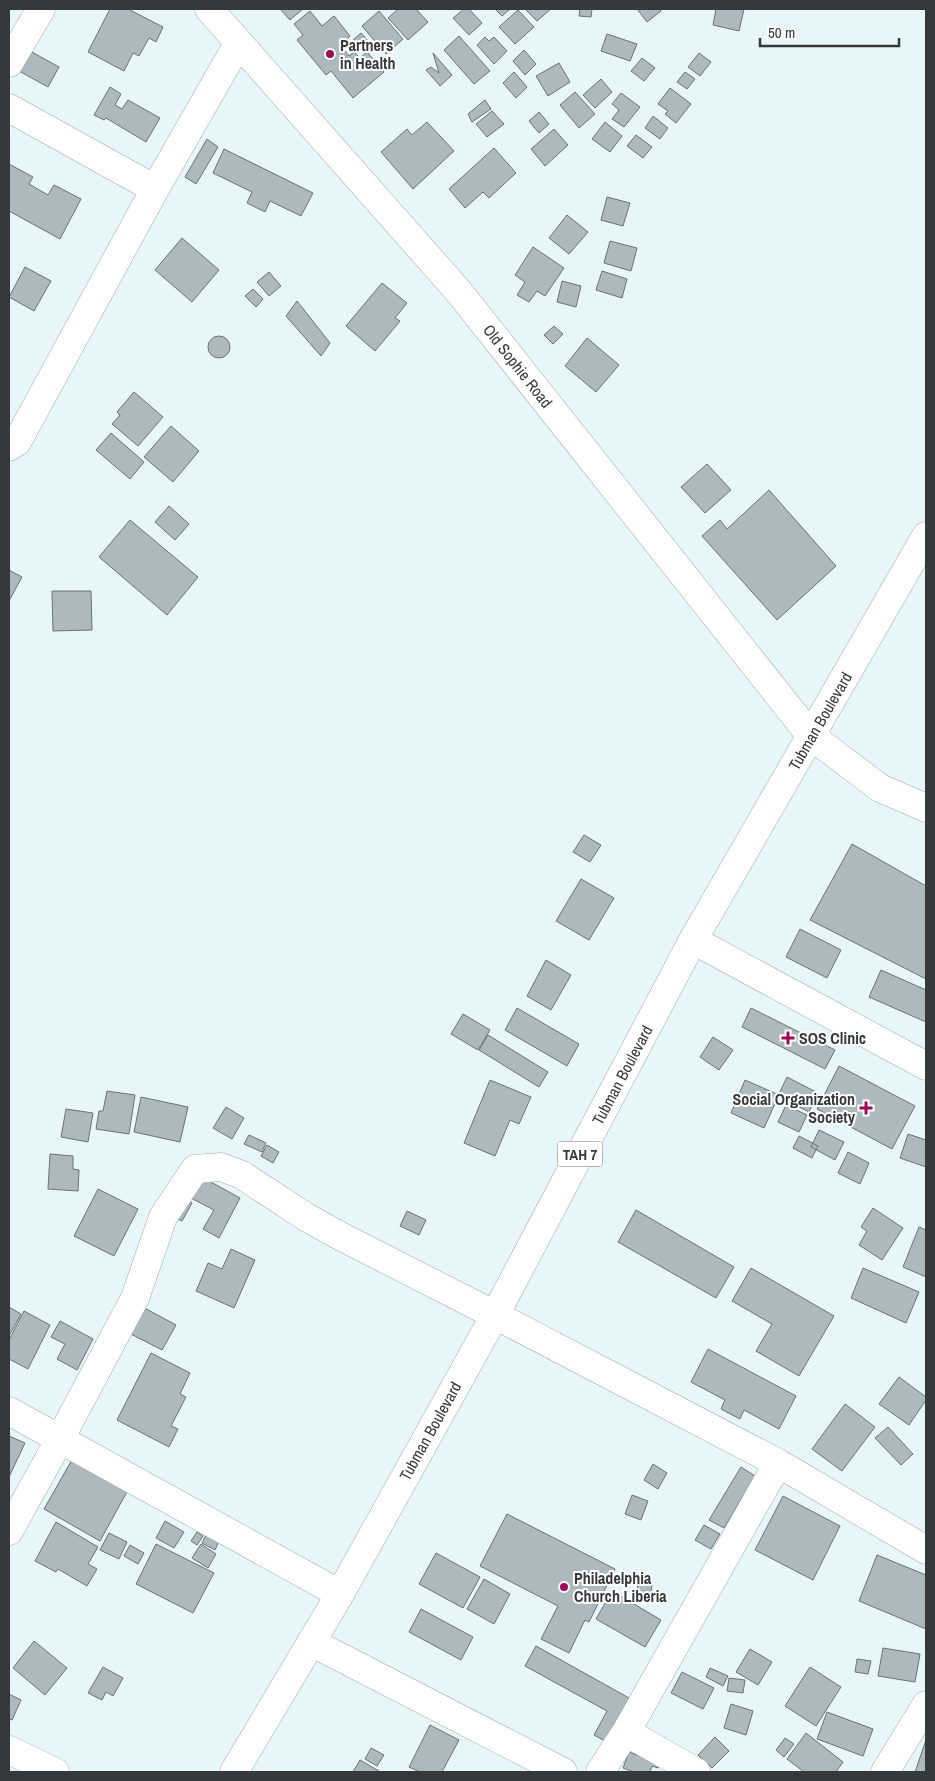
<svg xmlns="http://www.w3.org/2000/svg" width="935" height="1781" font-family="'Archivo Narrow',sans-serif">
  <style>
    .building { fill: #acbabd; stroke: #667476 }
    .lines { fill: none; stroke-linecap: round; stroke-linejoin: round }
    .minor-casing { stroke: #9eacae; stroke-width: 29 }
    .highway-casing { stroke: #9eacae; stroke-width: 29 }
    .minor { stroke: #fff; stroke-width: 28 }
    .highway { stroke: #fff; stroke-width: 28 }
    .poi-dot { fill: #9d0a57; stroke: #fff; stroke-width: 2 }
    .labels { text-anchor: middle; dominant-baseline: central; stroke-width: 4; stroke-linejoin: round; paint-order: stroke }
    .shield { fill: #fff; stroke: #717576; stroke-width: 1 }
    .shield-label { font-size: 15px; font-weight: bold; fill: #343a3b }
    .poi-label { font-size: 16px; font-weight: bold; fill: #343a3b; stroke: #fff; text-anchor: start }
    .street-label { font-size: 16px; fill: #343a3b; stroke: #fff }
  </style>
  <rect width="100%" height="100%" fill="#e7f6f8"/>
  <path class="building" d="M110 9H128L163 27 156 42 149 38 139 56 133 53 124 71 88 52Z
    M280 9H303L290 20Z
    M398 9H416L428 22 408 40 388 18Z
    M464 9H469L482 23 469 35 453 18Z
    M495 9H510L502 16Z
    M525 9H551L537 21Z
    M580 9H592L591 17 579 16Z
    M637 9H659L661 11 647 22Z
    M716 9H744L739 31 713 25Z
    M518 10 534 27 515 44 499 27Z
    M310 11 322 26 334 16 350 36 340 45 349 56 354 52 360 58 367 52 384 72 353 98 331 71 326 75 297 40 303 35 294 24Z
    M379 11 403 39 386 54 362 26Z
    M361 33 369 42 361 49 353 40Z
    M607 34 637 44 630 61 601 51Z
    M459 36 490 71 474 84 444 50Z
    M485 37 489 41 494 37 507 51 494 64 477 45Z
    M524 50 536 64 525 75 513 61Z
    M30 51 59 67 48 87 19 71Z
    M433 53 452 75 440 86 426 70 431 67 439 73Z
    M699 53 711 62 700 76 688 67Z
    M642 58 655 68 644 81 631 71Z
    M559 63 570 82 548 96 536 76Z
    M514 72 527 87 516 98 503 83Z
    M685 72 695 79 687 89 677 82Z
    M601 79 612 92 595 108 583 95Z
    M110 87 121 94 115 105 122 109 128 100 160 118 146 142 106 118 104 120 94 115Z
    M670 88 691 104 676 123 665 114 668 111 658 104Z
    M575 92 595 114 579 128 560 105Z
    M621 93 640 107 624 127 612 119 619 110 612 104Z
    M485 100 491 109 472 122 468 114Z
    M492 111 504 124 487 137 476 124Z
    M539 112 549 124 539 133 529 121Z
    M653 116 668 128 660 139 645 128Z
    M427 122 454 151 413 189 381 152 407 129 412 135Z
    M605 122 622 136 610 152 592 139Z
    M554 129 568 145 545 166 531 149Z
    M636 135 652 147 643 158 627 146Z
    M207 139 218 147 196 184 185 177Z
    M494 148 516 173 489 198 483 192 465 208 449 189Z
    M224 149 313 193 301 216 270 201 265 212 247 203 252 192 213 173Z
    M9 164 33 177 29 184 48 195 54 185 81 199 60 239 9 211Z
    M607 197 630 203 623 226 601 220Z
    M567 215 588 232 569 254 549 238Z
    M182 238 219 270 192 302 155 270Z
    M610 241 637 248 631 271 604 263Z
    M533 247 564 268 545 296 537 291 529 302 517 295 525 282 515 275Z
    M25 267 51 281 34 311 9 297Z
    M602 271 627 279 622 298 596 290Z
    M269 272 281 286 269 296 257 282Z
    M562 281 581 286 576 307 557 302Z
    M382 283 407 303 395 318 400 321 375 351 346 326Z
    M253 289 263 299 256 307 245 296Z
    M297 301 330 343 321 356 286 316Z
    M554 326 563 334 553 344 544 335Z
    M208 347a11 11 0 1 1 22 0a11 11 0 1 1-22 0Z
    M587 338 619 365 596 392 565 366Z
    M134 392 163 417 138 446 112 424 120 415 117 412Z
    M171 426 199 451 173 482 144 457Z
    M111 433 144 462 130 479 96 450Z
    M707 464 731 490 705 513 681 487Z
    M769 490 836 566 777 620 702 536 720 520 727 529Z
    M169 506 189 524 175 540 155 522Z
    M130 520 198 577 167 615 99 557Z
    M9 570 22 577 9 601Z
    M52 591H91L92 630 53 631Z
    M584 835 601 845 590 862 573 852Z
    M852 844 926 886V979L810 920Z
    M581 879 614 898 589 940 556 921Z
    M800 929 841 950 827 978 786 957Z
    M546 960 571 975 551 1010 527 996Z
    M881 970 926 990V1022L869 997Z
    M517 1008 579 1044 567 1066 505 1030Z
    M751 1008 835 1050 825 1069 742 1027Z
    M463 1014 490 1030 478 1050 451 1034Z
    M488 1035 548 1072 539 1087 479 1050Z
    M713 1037 733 1050 719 1070 700 1057Z
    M839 1066 915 1106 892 1149 817 1109Z
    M787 1077 818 1093 809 1112 778 1096Z
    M490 1080 531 1097 519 1124 510 1120 495 1156 464 1143Z
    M745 1080 779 1095 764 1128 731 1113Z
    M107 1091 135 1095 129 1134 96 1129 99 1111H103Z
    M141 1097 188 1107 180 1142 134 1132Z
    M786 1105 807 1115 799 1132 778 1122Z
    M226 1107 244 1118 232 1139 213 1128Z
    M66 1109 93 1113 88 1142 61 1137Z
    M819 1130 844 1142 835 1160 811 1147Z
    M908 1134 926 1140V1167L900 1158Z
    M249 1135 266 1143 262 1152 244 1144Z
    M799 1136 818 1146 812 1158 793 1148Z
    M267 1145 279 1152 273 1163 261 1156Z
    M848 1152 869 1163 860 1184 838 1173Z
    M50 1154 73 1156V1169L79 1170 78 1191 48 1189Z
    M200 1176 240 1198 219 1238 203 1229 214 1210 189 1197Z
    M98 1189 138 1209 114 1256 74 1236Z
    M182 1197 192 1203 182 1221 171 1216Z
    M873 1208 903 1228 882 1260 859 1245 867 1231 861 1227Z
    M636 1210 734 1267 716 1298 618 1242Z
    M407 1211 426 1220 419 1235 400 1226Z
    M919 1227 926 1230V1277L903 1267Z
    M231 1249 255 1260 234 1308 196 1291 208 1263 222 1269Z
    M751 1268 834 1316 799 1376 756 1351 772 1324 732 1301Z
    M863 1268 919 1292 906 1323 851 1298Z
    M139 1305 176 1325 162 1350 125 1331Z
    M9 1307 21 1314 9 1336Z
    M24 1311 50 1325 28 1369 9 1359V1340Z
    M60 1321 93 1339 77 1370 57 1359 65 1344 51 1337Z
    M708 1349 796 1396 779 1429 744 1410 740 1419 721 1409 725 1400 691 1382Z
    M151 1353 190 1373 180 1394 186 1397 171 1426 178 1429 169 1447 117 1420Z
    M899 1377 926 1397V1400L909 1425 879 1404Z
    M845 1404 875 1427 842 1471 812 1449Z
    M888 1427 913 1454 901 1465 875 1438Z
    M9 1436 25 1443 9 1477Z
    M73 1458 128 1490 100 1541 44 1509Z
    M653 1464 667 1473 658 1489 644 1480Z
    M741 1467 755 1476 724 1528 709 1520Z
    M632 1495 648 1501 641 1520 625 1514Z
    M783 1496 840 1526 813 1580 755 1550Z
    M507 1514 615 1569 589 1622 585 1620 569 1653 541 1639 558 1606 480 1566Z
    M165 1521 184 1532 174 1548 156 1538Z
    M56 1522 98 1547 88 1564 97 1569 87 1586 58 1569 56 1572 35 1561Z
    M704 1525 720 1534 711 1549 695 1540Z
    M197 1532 203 1536 197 1545 191 1541Z
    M109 1533 127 1542 119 1559 100 1550Z
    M207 1533 220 1539 215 1550 202 1543Z
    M156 1544 214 1573 193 1613 136 1584Z
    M201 1544 216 1554 208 1568 192 1558Z
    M130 1545 144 1553 138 1564 124 1556Z
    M436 1553 480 1577 463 1608 419 1584Z
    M877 1555 926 1575V1629L859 1601Z
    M484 1579 510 1594 494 1624 467 1609Z
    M638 1583 652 1585 650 1601 636 1599Z
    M612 1591 661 1620 645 1647 596 1619Z
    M421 1609 473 1637 461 1660 409 1632Z
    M34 1641 67 1668 45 1695 13 1668Z
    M536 1646 629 1698 605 1741 594 1735 607 1711 525 1666Z
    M883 1648 920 1654 915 1682 878 1676Z
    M750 1649 772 1662 758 1685 736 1672Z
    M857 1659 871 1661 868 1674 855 1672Z
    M103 1667 123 1678 113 1696 106 1692 102 1700 88 1693Z
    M810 1667 841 1687 816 1726 785 1706Z
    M710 1668 728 1676 723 1686 706 1677Z
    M682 1672 714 1688 703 1709 671 1693Z
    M729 1678 745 1680 743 1693 727 1691Z
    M9 1694 21 1700 12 1720 9 1719Z
    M731 1704 753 1711 746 1735 724 1728Z
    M827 1712 873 1729 863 1756 817 1739Z
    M430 1725 459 1740 442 1772H420L409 1767Z
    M806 1733 843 1762 836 1772H804L787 1759Z
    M715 1737 729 1751 712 1768 698 1755Z
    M785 1738 794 1744 784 1757 776 1750Z
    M926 1740V1772H915Z
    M371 1748 384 1755 377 1766 365 1759Z
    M629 1752 660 1763 658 1768 652 1766 650 1772H634L623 1768Z
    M360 1760 379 1771 378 1772H353Z"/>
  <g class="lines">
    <g class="minor-casing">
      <path id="minor" d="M209 9 459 292 811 736 880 788 926 808
        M9 63 41 9
        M9 108 155 189
        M9 447 17 442 155 189 238 44
        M693 940 926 1066
        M9 1411 340 1594
        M9 1531 60 1439 135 1298 163 1217 195 1169 221 1167 242 1175 306 1217 342 1237 495 1315 778 1463 926 1550
        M311 1642 563 1772
        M626 1732 696 1772
        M9 1750 55 1772
        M600 1772 626 1732 778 1463
        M885 1772 926 1705"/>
    </g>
    <g class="highway-casing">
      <path id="highway" d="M234 1772 340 1594 495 1315 693 940 926 536"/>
    </g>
    <use href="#minor" class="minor"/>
    <use href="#highway" class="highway"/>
  </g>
  <g class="poi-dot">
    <circle cx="330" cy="54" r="5"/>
    <path d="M785.5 1030.5h5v5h5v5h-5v5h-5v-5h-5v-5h5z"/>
    <path d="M863.5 1100.5h5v5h5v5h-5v5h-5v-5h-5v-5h5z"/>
    <circle cx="564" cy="1587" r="5"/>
  </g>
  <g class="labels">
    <rect class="shield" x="557.5" y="1141.5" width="45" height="25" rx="4"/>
    <g class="shield-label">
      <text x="580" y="1154">TAH 7</text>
    </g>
    <g class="poi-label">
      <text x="340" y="45">Partners<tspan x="340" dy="18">in Health</tspan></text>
      <text x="799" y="1038">SOS Clinic</text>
      <text x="855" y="1099" text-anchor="end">Social Organization<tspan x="855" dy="18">Society</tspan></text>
      <text x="574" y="1578">Philadelphia<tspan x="574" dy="18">Church Liberia</tspan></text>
    </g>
    <g class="street-label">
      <text transform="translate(518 366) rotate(52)">Old Sophie Road</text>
      <text transform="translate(820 721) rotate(-60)">Tubman Boulevard</text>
      <text transform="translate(622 1075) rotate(-62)">Tubman Boulevard</text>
      <text transform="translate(430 1431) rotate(-61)">Tubman Boulevard</text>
    </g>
  </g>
  <rect width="935" height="1781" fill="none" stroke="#343a3b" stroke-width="20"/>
  <path d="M760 38v8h139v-8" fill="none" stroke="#343a3b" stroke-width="2.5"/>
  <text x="768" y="38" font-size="15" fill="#343a3b" stroke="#ffffff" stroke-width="4" paint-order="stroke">50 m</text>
</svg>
